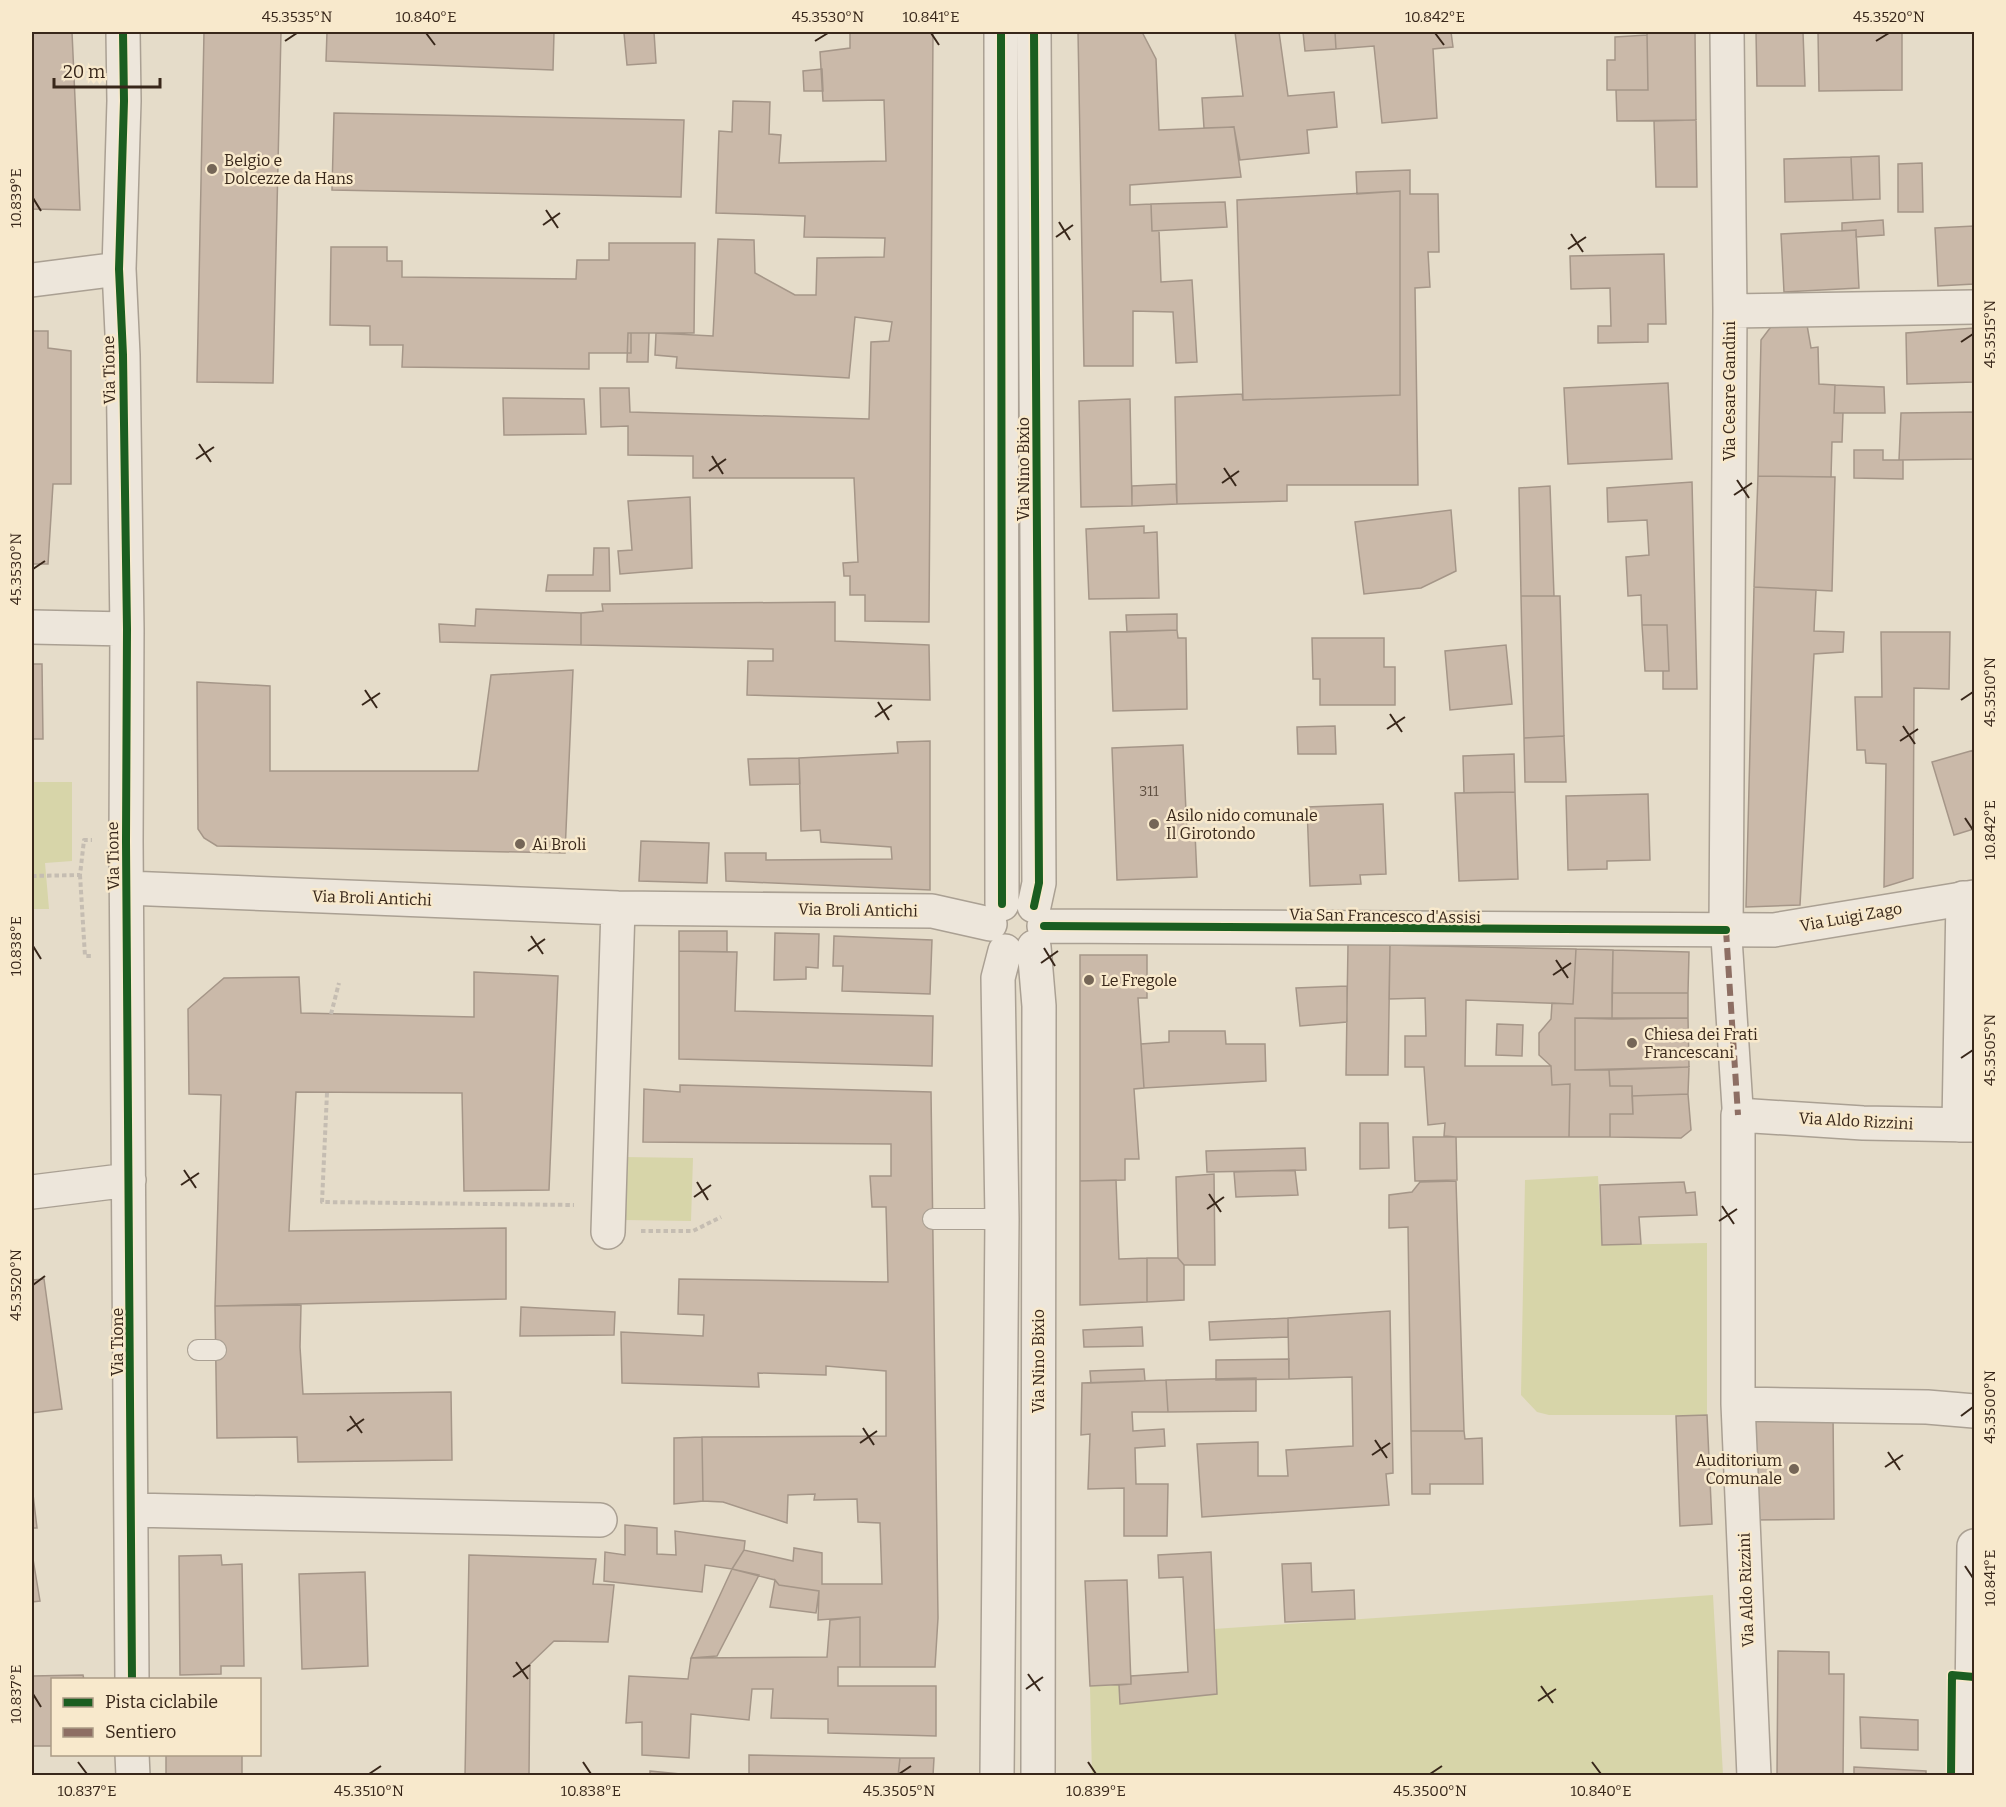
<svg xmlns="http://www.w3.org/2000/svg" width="2006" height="1807" font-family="Bitter,serif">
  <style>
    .green { fill: #d7d5a9 }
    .building { fill: #cab9a9; stroke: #a59688; stroke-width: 1.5 }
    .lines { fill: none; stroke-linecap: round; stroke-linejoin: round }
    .service-casing { stroke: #aaa093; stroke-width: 22 }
    .pedestrian-casing { stroke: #aaa093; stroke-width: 33 }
    .minor-casing { stroke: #aaa093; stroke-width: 36 }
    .tertiary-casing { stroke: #aaa093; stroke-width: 36 }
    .path { stroke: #c5bdb2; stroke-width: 4; stroke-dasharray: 4.5 3; stroke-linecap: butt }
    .service { stroke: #ede6db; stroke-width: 20 }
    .pedestrian { stroke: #ede6db; stroke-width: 30 }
    .minor { stroke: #ede6db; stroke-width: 33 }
    .tertiary { stroke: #ede6db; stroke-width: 33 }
    .quiet { stroke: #8d6e63; stroke-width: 6; stroke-dasharray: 12 6; stroke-linecap: butt }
    .cycleway-casing { stroke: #f8e9cc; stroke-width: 11 }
    .cycleway { stroke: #1b5e20; stroke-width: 8 }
    .ticks { fill: none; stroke: #38271a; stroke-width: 2 }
    .poi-dot { fill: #756657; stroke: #f8e9cc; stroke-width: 2 }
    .labels { text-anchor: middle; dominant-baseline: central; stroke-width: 5; stroke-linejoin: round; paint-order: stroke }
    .number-label { font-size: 14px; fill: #5c4c3e }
    .poi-label { font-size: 16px; fill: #38271a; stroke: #f8e9cc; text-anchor: start }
    .street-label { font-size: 16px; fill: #38271a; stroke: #f8e9cc }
    .neatline { fill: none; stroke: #38271a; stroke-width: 2 }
    .ticks-label { font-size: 15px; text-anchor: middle; fill: #38271a }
  </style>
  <rect width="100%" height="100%" fill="#e5dcc9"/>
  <path class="green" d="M32 782H72V861L45 863 49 909H32Z
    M624 1157 693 1158 691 1221 624 1220Z
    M1598 1176 1602 1245 1707 1243V1415H1549L1537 1412 1521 1395 1525 1180Z
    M1713 1595 1723 1775H1092L1090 1686 1119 1685 1121 1704 1216 1694 1214 1629Z"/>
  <path class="building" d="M32 32H72L80 210 32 209Z
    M204 32H281L273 383 197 382Z
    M327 32H554L553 70 326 61Z
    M654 32 656 63 627 65 624 33Z
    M850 32H933L929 622 865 621V595H850V576H844L843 563 858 562 854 478H693V456L628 455V426L601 427 600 388H629L630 412 869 419 871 342 889 341 892 322 855 317 849 378 676 368 677 357 655 355 656 333 713 336 718 239 754 240 755 273 795 295H816L817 258 884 257 885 238 804 237 805 216 716 213 719 131 732 132 733 101 770 102 769 134 781 135 779 163 886 161 884 100 823 101 820 52 850 48Z
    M1078 32H1142L1156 59 1159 130 1234 127 1241 177 1130 185V205L1151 204 1152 231H1159L1161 282 1192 280 1197 362 1176 363 1173 312 1133 311V366H1084Z
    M1235 32H1279L1288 96 1334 92 1337 127 1307 130 1309 153 1240 160 1234 127 1204 128 1202 98 1243 96Z
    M1303 32H1335L1336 49 1305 51Z
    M1335 32H1451L1453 47 1433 49 1437 118 1382 123 1374 46 1336 49Z
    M1647 32H1695L1696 120 1617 121 1616 90H1648Z
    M1756 32H1803L1805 86H1757Z
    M1818 32H1902V90L1819 91Z
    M1647 35 1648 90H1607V60H1615V37Z
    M822 69 823 91H804L803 71Z
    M334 113 684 120 681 197 332 190Z
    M1696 120 1697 187H1656L1654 121Z
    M1879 156 1880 199 1853 200 1851 157Z
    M1851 157 1853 200 1785 202 1784 159Z
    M1922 163 1923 212H1898V164Z
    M1410 170V194H1438L1439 252H1428L1430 287 1415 288 1418 485H1287V501L1177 504 1175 397 1242 394 1243 400 1400 395V191L1357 194 1356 172Z
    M1400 191V395L1243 400 1237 200Z
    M1225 202 1227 227 1152 231 1151 204Z
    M1883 220 1884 235 1856 237V230L1842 231V223Z
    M1974 226V284L1938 286 1935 228Z
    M1856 230 1859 288 1784 292 1781 234Z
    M609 243H695L694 333H631V353H589V369L402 367 403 345H370V326L330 325 331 247H387V261H402V277L576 279 577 260H609Z
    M1664 254 1666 324H1648V342L1598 343V326H1611L1610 288 1571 289 1570 256Z
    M1773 324 1807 325 1811 348 1818 347 1819 384 1835 385 1834 413H1843L1842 442H1832L1831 477 1758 476 1761 340Z
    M1974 328V382L1907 384 1906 333Z
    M32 331H48V348L71 351V484H53L48 564H32Z
    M628 333H649L648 362H627Z
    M1668 383 1672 459 1568 464 1564 388Z
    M1835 385 1884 387 1885 413H1834Z
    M503 398 584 399 586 434 504 435Z
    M1130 399 1132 506 1081 507 1079 401Z
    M1974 412V459L1899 460 1901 413Z
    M1854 450H1883V460H1903V479L1854 478Z
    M1758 476 1835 477 1832 591 1754 587Z
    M1692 482 1697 689H1663V671H1669L1667 625H1642L1641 595 1628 596 1626 557 1649 555 1647 520 1608 522 1607 488Z
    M1176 484 1177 504 1132 506V486Z
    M1550 486 1554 596H1521L1519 488Z
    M690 497 692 568 620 574 618 551 632 550 628 501Z
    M1451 510 1456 571 1421 588 1364 594 1355 522Z
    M1144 526V533L1157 532 1159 598 1089 599 1086 529Z
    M594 548H609L610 591H546L548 575H593Z
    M1754 587 1816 590 1814 631 1844 632 1843 652 1814 654 1800 905 1746 907Z
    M1521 596H1560L1564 736 1524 738Z
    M835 602V641L929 645 930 700 747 695 748 661H773V649L581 645V613L603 611 602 604Z
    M476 609 581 613V645L440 642 439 624 475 626Z
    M1177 614V630L1127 632 1126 615Z
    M1642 625H1667L1669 671H1645Z
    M1177 630 1178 638H1186L1187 709 1113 711 1110 632Z
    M1881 632H1950L1949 689 1914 688 1913 878 1884 887 1886 764 1866 763 1865 750H1857L1855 697H1882Z
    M1312 638H1384V667H1395V705H1320V679H1313Z
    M1506 645 1512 704 1450 710 1445 651Z
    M32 664H42L43 739H32Z
    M573 670 565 853 217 846 204 838 198 829 197 682 270 686V771H478L491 675Z
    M1335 726 1336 754H1298L1297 727Z
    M1564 736 1566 782H1525L1524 738Z
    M930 741V890L726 881 725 853H766V860L892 859 891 847 821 842 820 830 801 831 799 758 898 753 897 742Z
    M1183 745 1187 834 1195 833 1197 877 1117 880 1112 748Z
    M1974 750V829L1954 835 1932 762Z
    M1514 754 1515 792 1464 793 1463 756Z
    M799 758 800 784 750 785 748 759Z
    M1515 792 1518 879 1459 881 1455 793Z
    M1648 794 1650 860 1607 861V869L1568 870 1566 796Z
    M1383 804 1386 874 1360 875 1361 884 1310 886 1307 807Z
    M641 841 709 843 707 883 639 881Z
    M679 931H727V952L679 951Z
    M775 933 819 934 818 968 806 967V979L774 980Z
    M834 936 932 940 930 994 842 991 843 966H833Z
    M1348 944 1390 945 1388 1075H1346Z
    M1390 945 1576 949 1573 1004 1466 1000 1465 1066H1551L1552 1085 1570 1084 1569 1137H1456L1444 1136 1445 1123 1428 1125 1424 1067H1405V1036H1426L1425 998 1389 999Z
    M1576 949 1613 950 1612 1019 1575 1018V1070H1609L1610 1086H1632L1633 1114H1610V1137H1569L1570 1084 1552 1085 1551 1066 1539 1055V1033L1551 1019 1552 1003 1573 1004Z
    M1613 950 1689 952 1688 993H1612Z
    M679 951 737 952 735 1011 933 1016 932 1066 679 1059Z
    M1080 955H1147V998H1138L1144 1088 1134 1089 1139 1159H1125V1180L1080 1181Z
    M474 972 558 976 549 1190 464 1191 462 1093 296 1092 289 1231 506 1228V1299L215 1306 221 1095 189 1094 188 1009 224 978 299 977 301 1013 474 1017Z
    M1347 986V1022L1300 1026 1296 988Z
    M1612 993H1688V1018L1612 1019Z
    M1575 1018H1688L1689 1067 1575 1070Z
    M1497 1024 1523 1025 1522 1056 1496 1055Z
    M1169 1031H1225L1226 1044H1265L1266 1081 1144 1088 1141 1044 1169 1042Z
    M1689 1067 1688 1094 1632 1096V1086H1610L1609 1070Z
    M680 1085 931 1092 938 1618 935 1667H860V1617L818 1620 819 1591 779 1585 775 1580 732 1569 744 1550 793 1561 794 1548 822 1553V1584H882L880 1523 858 1522 857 1499 814 1500 815 1494 788 1495 787 1523 723 1502 703 1501 702 1437 886 1436V1371L826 1366V1375L758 1373 759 1387 622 1383 621 1332 703 1336 704 1315 678 1314 679 1279 888 1282 886 1207H872L870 1176H891V1144L643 1142 644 1089 680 1092Z
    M1688 1094 1691 1130 1681 1138 1610 1137V1114H1633L1632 1096Z
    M1360 1123H1388L1389 1168 1360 1169Z
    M1413 1137H1456L1457 1180 1415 1181Z
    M1305 1148 1306 1170 1207 1172 1206 1151Z
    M1295 1170 1298 1195 1236 1197 1234 1172Z
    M1214 1174 1215 1265H1184L1178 1258 1176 1177Z
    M1116 1180 1119 1259 1147 1258V1302L1080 1305V1181Z
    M1456 1181 1464 1431H1411L1408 1227 1389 1228V1195L1412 1192 1420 1182Z
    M1684 1182 1686 1193 1695 1192 1697 1215 1639 1217 1641 1244 1602 1245 1600 1185Z
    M1147 1258H1178L1184 1265V1300L1147 1302Z
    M44 1279 62 1409 32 1413V1280Z
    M301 1305 300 1347 303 1394 451 1392 452 1460 298 1462 297 1437 217 1438 215 1306Z
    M521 1307 615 1312 614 1335 520 1336Z
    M1390 1311 1393 1473 1386 1474 1389 1505 1202 1517 1197 1444 1258 1442V1476H1288L1286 1450 1353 1446 1352 1377 1289 1379 1288 1318Z
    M1288 1318V1337L1210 1340 1209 1322Z
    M1142 1327 1143 1346 1084 1347 1083 1330Z
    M1289 1359V1379L1216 1380V1360Z
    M1144 1369 1145 1381 1091 1383 1090 1371Z
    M1256 1378V1411L1168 1412 1166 1380Z
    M1166 1380 1168 1412H1132L1133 1431 1164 1429 1165 1446 1135 1448 1136 1484H1168L1167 1536H1124V1488L1088 1489 1090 1434 1081 1435 1082 1383Z
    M1833 1413 1834 1519 1751 1520 1750 1415Z
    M1707 1415 1712 1524 1680 1526 1676 1416Z
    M1411 1431H1464L1465 1439 1482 1438 1483 1484H1430V1494H1412Z
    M702 1437 703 1501 674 1504V1438Z
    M32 1486 37 1528H32Z
    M625 1525 657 1528V1554L676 1555 675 1531 745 1541 744 1550 732 1569 705 1565 702 1592 604 1581 605 1552 625 1555Z
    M1211 1552 1217 1694 1120 1704 1119 1685 1131 1684V1676L1188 1672 1183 1577 1159 1578 1158 1555Z
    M32 1553 40 1601 32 1602Z
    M221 1555 222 1565 242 1564 244 1666H221V1674L180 1675 179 1556Z
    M469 1555 596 1559 593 1584 614 1585 608 1642 554 1641 530 1664 529 1776H465Z
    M1311 1563 1312 1592 1354 1590 1355 1619 1285 1622 1282 1564Z
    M732 1569 759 1575 717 1656 691 1658Z
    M365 1572 368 1666 302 1669 299 1574Z
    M775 1580 779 1585 819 1591 816 1613 770 1607Z
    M1127 1580 1131 1684 1090 1686 1085 1581Z
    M860 1617V1667H838V1686H936V1736L828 1733V1719L771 1718 773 1689H752L749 1720 691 1714 689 1758 642 1755V1722L626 1723 629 1676 688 1679 691 1658 827 1657 830 1620Z
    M1778 1651 1829 1652V1674H1844L1843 1776H1777Z
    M83 1675 84 1680H52V1746H32V1676Z
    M1860 1717 1918 1720V1750L1861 1748Z
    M166 1754H242V1776H166Z
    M749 1755 900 1758 898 1776H749Z
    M900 1758H934L933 1776H898Z
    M1854 1767 1926 1771V1776H1854Z
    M650 1771 701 1776H650Z"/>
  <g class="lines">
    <g class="service-casing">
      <path id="service" d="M933 1219H1002
        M198 1350H216"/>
    </g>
    <g class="pedestrian-casing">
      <path id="pedestrian" d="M1726 930 1738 1115"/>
    </g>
    <g class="minor-casing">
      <path id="minor" d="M123 32 124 101 119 269 123 355 127 629 126 841 132 1680
        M32 280 119 269
        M1730 311 1974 307
        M32 627 127 629
        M127 888 618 908 932 911 990 924
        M1726 930 1730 311 1727 32
        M1959 1125 1963 898
        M32 1192 129 1180
        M608 1232 618 908
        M1738 1404 1927 1407 1974 1411
        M131 1510 600 1520
        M132 1754 133 1776
        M1754 1776 1738 1404V1115L1863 1123 1974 1125
        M1971 1776 1974 1546"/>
    </g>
    <g class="tertiary-casing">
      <path id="tertiary" d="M1001 32 1002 904
        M1034 32 1039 883 1034 906
        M1044 926 1774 930 1974 897
        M1034 947 1039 1006 1038 1776
        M997 1776 1002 1219 998 978 1005 951"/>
    </g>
    <path class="path" d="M80 875 85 956H93
      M32 876 80 875 84 840H92
      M331 1014 339 983
      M327 1093 322 1202 574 1205
      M641 1231H693L721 1217"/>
    <use href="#service" class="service"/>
    <use href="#pedestrian" class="pedestrian"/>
    <use href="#minor" class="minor"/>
    <use href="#tertiary" class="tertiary"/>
    <path class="quiet" d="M1726 930 1738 1115"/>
    <g class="cycleway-casing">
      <path id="cycleway" d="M123 32 124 101 119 269 123 355 127 629 126 841 132 1680
        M1001 32 1002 904
        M1034 32 1039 883 1034 906
        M1044 926 1726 930
        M1951 1776 1952 1675 1974 1677"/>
    </g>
    <use href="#cycleway" class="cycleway"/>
  </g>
  <path class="ticks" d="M426 33 435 45M931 33 939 45M1435 33 1444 45M285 41 297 33M815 41 828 33M1876 41 1889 33M33 198 41 211M546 210 558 228M1059 222 1070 240M543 225 560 213M1571 234 1583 252M1056 237 1073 225M1568 249 1586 237M1961 342 1973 334M199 444 211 462M712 456 723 474M196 459 214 447M1224 468 1236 486M709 471 726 459M1737 480 1749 498M1222 483 1239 471M1734 495 1752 483M33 569 45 561M365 690 377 708M1961 700 1973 692M878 702 889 720M362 705 380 693M1390 714 1402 732M875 717 892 705M1903 726 1915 744M1387 729 1405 717M1900 741 1918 729M1965 818 1973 830M531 936 543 954M33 946 41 959M1044 948 1055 966M528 951 545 939M1556 960 1568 978M1041 963 1058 951M1553 975 1571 963M1961 1058 1973 1050M184 1170 196 1188M697 1182 708 1200M181 1185 199 1173M1209 1194 1221 1212M694 1197 711 1185M1722 1206 1734 1224M1207 1209 1224 1197M1719 1221 1737 1209M33 1285 45 1276M350 1416 362 1433M1961 1416 1973 1407M863 1428 874 1445M347 1431 364 1419M1375 1440 1387 1458M860 1443 877 1431M1888 1452 1900 1470M1372 1455 1390 1443M1885 1467 1903 1455M1965 1566 1973 1578M516 1662 528 1679M1028 1674 1040 1691M513 1677 530 1665M1541 1686 1553 1703M1026 1689 1043 1677M33 1694 41 1707M1538 1701 1556 1689M78 1762 87 1774M583 1762 591 1774M1088 1762 1096 1774M1592 1762 1601 1774M369 1774 381 1766M899 1774 911 1766M1430 1774 1442 1766"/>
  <g class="poi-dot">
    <circle cx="212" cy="169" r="6"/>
    <circle cx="1154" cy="824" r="6"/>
    <circle cx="520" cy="844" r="6"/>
    <circle cx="1089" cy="980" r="6"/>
    <circle cx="1632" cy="1043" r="6"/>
    <circle cx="1794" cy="1469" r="6"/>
  </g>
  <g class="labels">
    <g class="number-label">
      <text x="1149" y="791">311</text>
    </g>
    <g class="poi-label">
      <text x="224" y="160">Belgio e<tspan x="224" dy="18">Dolcezze da Hans</tspan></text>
      <text x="1166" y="815">Asilo nido comunale<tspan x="1166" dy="18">Il Girotondo</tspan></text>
      <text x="532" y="844">Ai Broli</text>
      <text x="1101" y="980">Le Fregole</text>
      <text x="1644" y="1034">Chiesa dei Frati<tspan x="1644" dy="18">Francescani</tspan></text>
      <text x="1782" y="1460" text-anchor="end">Auditorium<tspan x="1782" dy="18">Comunale</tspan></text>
    </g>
    <g class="street-label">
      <text transform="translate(109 370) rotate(-91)">Via Tione</text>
      <text transform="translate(1729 391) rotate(-90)">Via Cesare Gandini</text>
      <text transform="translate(1023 469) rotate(-90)">Via Nino Bixio</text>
      <text transform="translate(113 856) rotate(-91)">Via Tione</text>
      <text transform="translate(372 898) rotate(2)">Via Broli Antichi</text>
      <text transform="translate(858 910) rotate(1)">Via Broli Antichi</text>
      <text transform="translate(1385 916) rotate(1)">Via San Francesco d'Assisi</text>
      <text transform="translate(1851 917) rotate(-10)">Via Luigi Zago</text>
      <text transform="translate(1856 1121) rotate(3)">Via Aldo Rizzini</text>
      <text transform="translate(117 1342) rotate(-90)">Via Tione</text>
      <text transform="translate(1038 1361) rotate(-90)">Via Nino Bixio</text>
      <text transform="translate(1746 1590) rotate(-92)">Via Aldo Rizzini</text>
    </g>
  </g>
  <rect width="2006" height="1807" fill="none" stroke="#f8e9cc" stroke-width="66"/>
  <rect x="51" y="1678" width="210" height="78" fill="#f8e9cc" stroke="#ab9b85" stroke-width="1.5"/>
  <rect x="63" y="1698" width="30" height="9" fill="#1b5e20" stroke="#ab9b85" stroke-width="1.5"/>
  <text x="105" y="1708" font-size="18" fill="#38271a">Pista ciclabile</text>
  <rect x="63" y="1728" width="30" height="9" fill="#8d6e63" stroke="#ab9b85" stroke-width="1.5"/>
  <text x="105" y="1738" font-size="18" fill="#38271a">Sentiero</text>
  <path d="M54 78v9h106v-9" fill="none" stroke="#38271a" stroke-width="3"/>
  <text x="63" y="78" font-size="18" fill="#38271a" stroke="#f8e9cc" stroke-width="4.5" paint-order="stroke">20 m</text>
  <rect x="33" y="33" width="1940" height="1741" class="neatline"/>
  <g class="ticks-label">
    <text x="297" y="22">45.3535°N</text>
    <text x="426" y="22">10.840°E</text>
    <text x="828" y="22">45.3530°N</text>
    <text x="931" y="22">10.841°E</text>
    <text x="1435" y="22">10.842°E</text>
    <text x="1889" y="22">45.3520°N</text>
    <text transform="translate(16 198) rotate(-90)" y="5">10.839°E</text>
    <text transform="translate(1990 334) rotate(-90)" y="5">45.3515°N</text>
    <text transform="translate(16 569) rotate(-90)" y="5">45.3530°N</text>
    <text transform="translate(1990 692) rotate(-90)" y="5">45.3510°N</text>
    <text transform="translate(1990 830) rotate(-90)" y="5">10.842°E</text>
    <text transform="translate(16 946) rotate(-90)" y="5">10.838°E</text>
    <text transform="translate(1990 1050) rotate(-90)" y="5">45.3505°N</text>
    <text transform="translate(16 1285) rotate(-90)" y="5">45.3520°N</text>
    <text transform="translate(1990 1407) rotate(-90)" y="5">45.3500°N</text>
    <text transform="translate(1990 1578) rotate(-90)" y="5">10.841°E</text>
    <text transform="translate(16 1694) rotate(-90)" y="5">10.837°E</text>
    <text x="87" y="1796">10.837°E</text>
    <text x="369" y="1796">45.3510°N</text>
    <text x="591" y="1796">10.838°E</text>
    <text x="899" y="1796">45.3505°N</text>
    <text x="1096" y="1796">10.839°E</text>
    <text x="1430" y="1796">45.3500°N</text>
    <text x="1601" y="1796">10.840°E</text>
  </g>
</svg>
